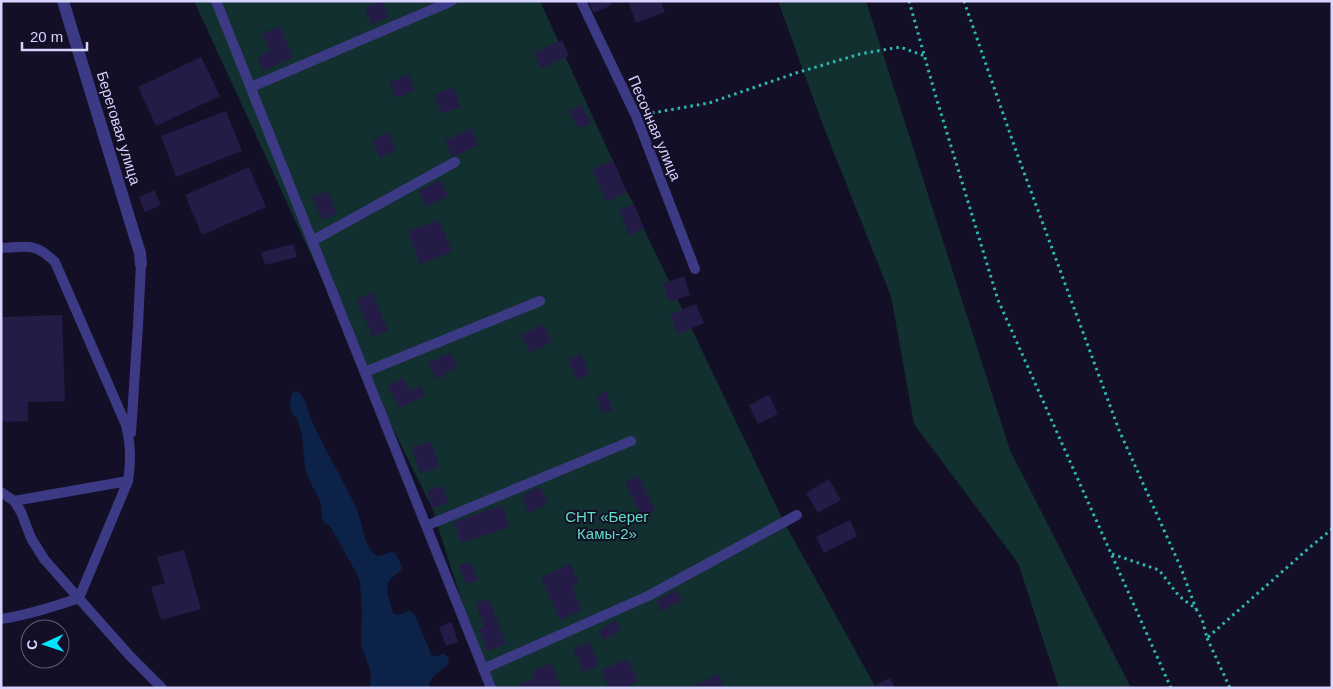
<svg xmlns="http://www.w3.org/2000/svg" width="1333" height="689" font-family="Arial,sans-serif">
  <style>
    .green { fill: #12302f }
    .water { fill: #0c2248 }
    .building { fill: #241b47 }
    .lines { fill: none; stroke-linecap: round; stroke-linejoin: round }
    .path { stroke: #2fb8b0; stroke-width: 3; stroke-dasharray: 2.5 4; stroke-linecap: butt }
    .lane { stroke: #3d3a85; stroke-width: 10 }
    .street { stroke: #3d3a85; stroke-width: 12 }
    .labels { text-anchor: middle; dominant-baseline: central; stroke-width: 4; stroke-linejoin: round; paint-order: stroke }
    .street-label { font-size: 15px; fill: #d9d4ff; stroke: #130f26 }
    .park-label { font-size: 15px; fill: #5fe0c0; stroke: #130f26 }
  </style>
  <rect width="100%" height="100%" fill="#130f26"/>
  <path class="green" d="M194 1H540L627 192 634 204 644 229 784 522 876 688H489L432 508 365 372Z
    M778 1H866L1010 450 1131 688H1059L1018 563 914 424 891 296 824 128Z"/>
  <path class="water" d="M298 391C307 400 309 415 314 426 322 442 330 458 339 474 347 490 357 506 361 523 364 534 366 551 378 556L391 552 396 553 402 568C399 574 394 575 390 580 383 588 391 604 393 613L398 615 410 611 415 615 432 656C437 657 440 654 445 654L448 658 449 663C441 672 430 675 429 688H370L371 672 361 645 362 611 360 584 358 576 330 526 325 523 322 518 320 500 311 484 305 469 302 434 297 418 291 412 290 403 292 393Z"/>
  <path class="building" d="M379 1H382L389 17 372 25 365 8Z
    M588 1H610L612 5 594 13Z
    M628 1H661L665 12 636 23Z
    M279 26 293 57 264 71 257 57 270 51 262 34Z
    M562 40 569 56 541 68 534 53Z
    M201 57 220 96 156 126 138 87Z
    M408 74 415 90 396 98 389 83Z
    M453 87 461 107 442 114 434 95Z
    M582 105 591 123 578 129 569 111Z
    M226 111 242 151 176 177 161 136Z
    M471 128 478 145 453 157 445 141Z
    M388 132 396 150 380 158 372 140Z
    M613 160 627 192 607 202 592 170Z
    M249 167 266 207 202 235 185 195Z
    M440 180 448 196 427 207 418 191Z
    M154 190 161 205 145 212 139 197Z
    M327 191 337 213 323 220 312 198Z
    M634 204 644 229 629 235 619 210Z
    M439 220 452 252 420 264 408 232Z
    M294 244 297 257 265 265 261 252Z
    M684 276 690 295 669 302 663 284Z
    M372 293 388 330 373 337 356 299Z
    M696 304 704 323 678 334 670 315Z
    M62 315 65 401 28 402V421L1 422V317Z
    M543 324 552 342 530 353 521 335Z
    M450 352 458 367 436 379 428 364Z
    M581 354 589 374 576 379 568 360Z
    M403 378 409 391 421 386 425 396 399 408 388 385Z
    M607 392 612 410 602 413 597 396Z
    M769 395 778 414 758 424 749 405Z
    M431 441 439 467 420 473 412 448Z
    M639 476 655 510 642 517 625 482Z
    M829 479 841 500 818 513 806 493Z
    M443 486 448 503 432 508 427 490Z
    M540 487 548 504 529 513 521 496Z
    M502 505 509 527 461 543 454 522Z
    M850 520 857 536 824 553 816 537Z
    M184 550 201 609 161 620 151 587 165 583 157 557Z
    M471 562 478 580 466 584 459 566Z
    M571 564 579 584 572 587 582 610 560 620 541 577Z
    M677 590 682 600 661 611 656 601Z
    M489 599 506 644 487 651 479 629 484 627 476 604Z
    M616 620 621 630 604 640 598 631Z
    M452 622 458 642 446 646 439 627Z
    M589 642 599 665 584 672 573 649Z
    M628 659 638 682 624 688H609L601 670Z
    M551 663 561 688H520L518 685 535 678 533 671Z
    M718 674 724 685 719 688H690Z
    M890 678 895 688H869Z"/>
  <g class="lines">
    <path class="path" d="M909 1 936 97 998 300 1171 688
      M964 1 1015 148 1119 430 1181 568 1196 609
      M652 113 709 103 796 73 860 54 900 47 925 56
      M1112 554 1159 570 1179 596 1196 609 1202 619 1207 638 1309 548 1332 529
      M1207 638 1230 688"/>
    <path class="lane" d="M216 1 491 688
      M581 1 636 116 695 269
      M251 87 452 1
      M312 241 455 162
      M1 248C27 247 35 242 55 262L126 425C131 447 131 459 128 481L79 598C53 607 28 615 1 619
      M365 372 540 301
      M131 433 138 325 141 264
      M1 492 14 501 21 512 31 538 44 559 129 655 162 688
      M14 501 128 481
      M426 526 631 441
      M483 669 648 596 797 515"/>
    <path class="street" d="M63 1 135 237 140 253 141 264"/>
  </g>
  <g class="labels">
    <g class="street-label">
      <text transform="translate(119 128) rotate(73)">Береговая улица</text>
      <text transform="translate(655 128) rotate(67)">Песочная улица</text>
    </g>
    <g class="park-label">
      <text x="607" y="516">СНТ «Берег<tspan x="607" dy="17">Камы-2»</tspan></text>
    </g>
  </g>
  <rect width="1333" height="689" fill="none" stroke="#d9d4ff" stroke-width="5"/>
  <g transform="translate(45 644) rotate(267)"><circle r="24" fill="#130f26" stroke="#625e7d"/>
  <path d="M0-4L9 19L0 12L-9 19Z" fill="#00e5ff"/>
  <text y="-8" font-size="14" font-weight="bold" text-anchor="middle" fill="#d9d4ff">С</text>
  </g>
  <path d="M22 42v8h65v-8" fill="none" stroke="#d9d4ff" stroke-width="2.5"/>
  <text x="30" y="42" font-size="15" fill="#d9d4ff" stroke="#130f26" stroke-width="4" paint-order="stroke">20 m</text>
</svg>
